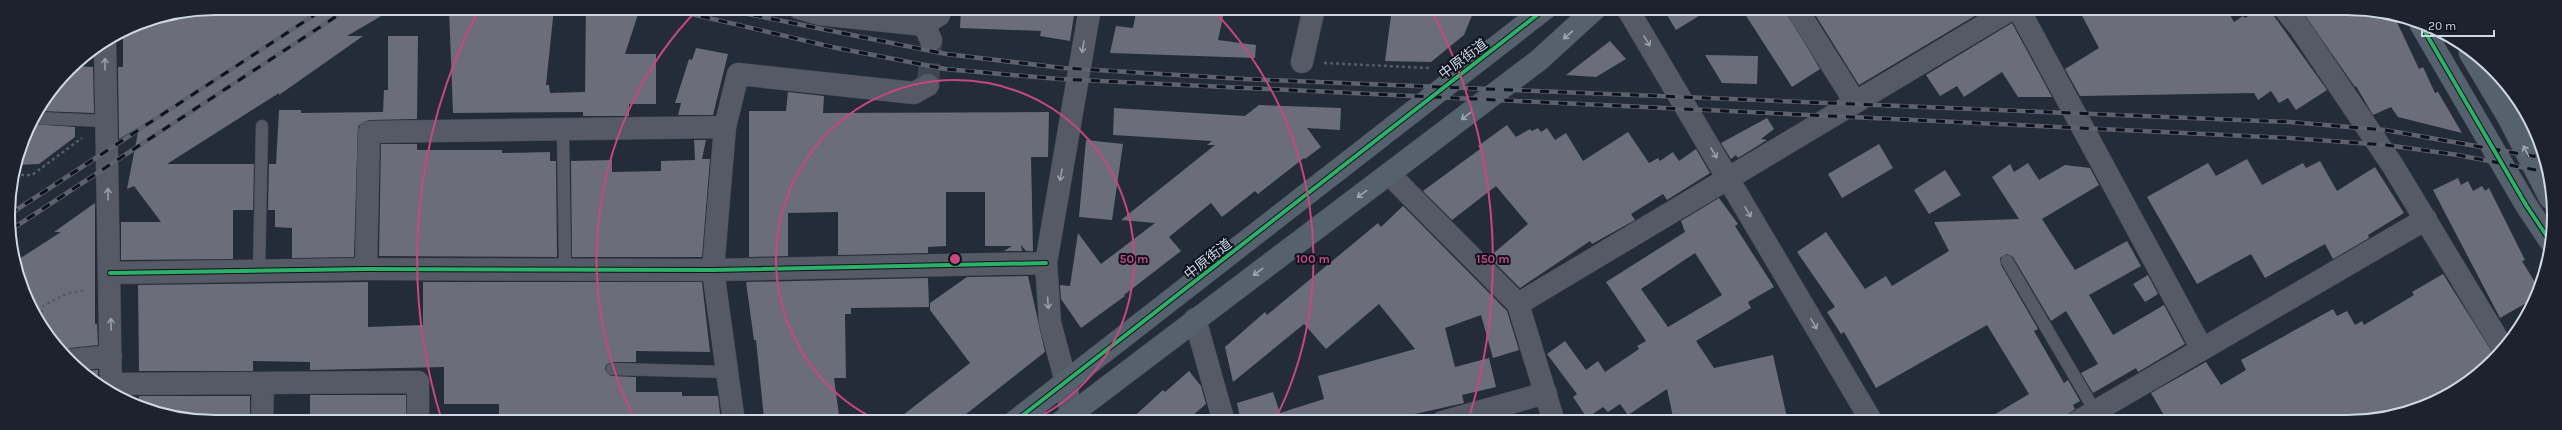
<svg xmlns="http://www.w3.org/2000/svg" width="2562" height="430" font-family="Karla,'Noto Sans JP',sans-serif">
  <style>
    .building { fill: #6b6d79; fill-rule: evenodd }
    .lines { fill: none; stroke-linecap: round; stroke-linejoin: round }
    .minor-tunnel { stroke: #3e4653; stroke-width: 22; stroke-dasharray: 22 11; stroke-linecap: butt }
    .service-casing { stroke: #424754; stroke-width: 13 }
    .minor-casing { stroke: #424754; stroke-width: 23 }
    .primary-casing { stroke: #424754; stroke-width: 23 }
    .path { stroke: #565c64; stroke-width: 2.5; stroke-dasharray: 3 3; stroke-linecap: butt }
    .service { stroke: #555a64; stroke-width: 12 }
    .minor { stroke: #555a64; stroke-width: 22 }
    .primary { stroke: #55616c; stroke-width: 22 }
    .rail-casing { stroke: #5e626c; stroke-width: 4.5 }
    .rail { stroke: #0d121d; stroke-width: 3; stroke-dasharray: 9; stroke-linecap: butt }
    .cycleway-casing { stroke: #0d121d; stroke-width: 6 }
    .cycleway { stroke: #2db169; stroke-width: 4 }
    .oneway { stroke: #9ea8b6 }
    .oneway2 { stroke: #989fac }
    .ring { fill: none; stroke: #c5487e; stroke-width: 2 }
    .labels { text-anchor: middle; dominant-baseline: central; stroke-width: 4; stroke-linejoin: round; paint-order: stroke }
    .street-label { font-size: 14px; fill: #cfd7e7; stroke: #0d121d }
    .rim { fill: none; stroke: #cfd7e7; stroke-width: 2 }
    .centre { fill: #c5487e; stroke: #0d121d; stroke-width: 2 }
    .ring-label { font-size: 12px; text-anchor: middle; font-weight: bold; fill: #c5487e; stroke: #0d121d; stroke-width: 4; stroke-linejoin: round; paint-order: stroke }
  </style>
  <rect width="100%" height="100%" fill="#252c39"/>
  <path class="building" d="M215 8H395L347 36H363L279 95V93L167 164H254L253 210H233V259L121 260V222H161L134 186 127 189 139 127 119 139 118 67H123V32L136 24Z
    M449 8H554L546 85H549L550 93 585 92 586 8H640L625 54H656V104H629V116H583V112L453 113Z
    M961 8H1075L1070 41 1040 36 1041 31 960 28Z
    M1137 8H1225L1218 40 1256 45 1255 58 1110 53 1116 26 1133 28Z
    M1392 8H1475L1464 35 1431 62 1385 61Z
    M1663 8H1712L1676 30Z
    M1741 8H1784L1820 69 1792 87Z
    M1811 8H1988L1859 85Z
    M2078 8H2226L2234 22 2243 16 2245 18 2261 8H2272L2274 16 2327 90 2296 110 2288 98 2279 103 2271 91 2258 100 2254 93 2080 96 2065 69 2099 48Z
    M2300 8H2361L2395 18 2419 69 2423 67 2435 93 2438 92 2462 133 2398 117 2391 107 2373 115 2356 86 2355 87Z
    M2012 23 2052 97H2018L2002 72 1964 97 1957 86 1940 96 1926 75Z
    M388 36H418L417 119 369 120 358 126 354 257 292 258V228L275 227V210H268L269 164H276L279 110H301V113L383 112 384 90H388Z
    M1610 41 1626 59 1596 77 1566 75Z
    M696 48 728 54 713 115H678L681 103H675L689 59 692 60Z
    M1705 55 1758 56 1757 84 1722 83Z
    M72 66 93 67 94 113 40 111Z
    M788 92 824 96 823 113 1049 112 1048 157H1031L1033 251H1026L1021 245 1022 251H1004L1012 246H985V192H946V246L928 247V253L838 255V212L788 213V256L749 257V111H786Z
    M1259 105 1341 108 1340 130 1307 128 1321 147 1305 159 1304 158 1258 194 1255 191 1222 217 1211 203 1169 237 1181 251 1124 295 1125 296 1081 328 1061 299 1060 285 1070 286 1078 233 1101 264 1155 223 1121 220 1215 145H1207L1212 141 1113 135 1114 108 1245 116Z
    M1767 118 1774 129 1761 139 1767 140 1738 158 1736 155 1731 159 1721 143Z
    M31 124 75 127V137L39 164 17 165 24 136Z
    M1507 125 1516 137 1530 129 1532 131 1538 128 1541 132 1547 128 1555 140 1566 133 1583 161 1628 132 1649 163 1658 158 1660 161 1673 152 1679 161 1696 149 1710 173 1667 200 1663 194 1631 214 1635 220 1592 244 1590 241 1520 288 1489 257 1528 224 1496 186 1452 220 1423 191 1480 149 1478 146Z
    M694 140H706L702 159H710L702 257H572L571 161 612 160V172L661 171V161L695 160Z
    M1086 140 1123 144 1112 220 1079 217Z
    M381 144H417V150H502V153L550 152V161H556L557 257 379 256Z
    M1879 144 1893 168 1842 198 1828 174Z
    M2247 159 2262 185 2303 163 2306 168 2320 161 2337 191 2375 167 2404 213 2368 235 2369 238 2333 259 2325 244 2265 278 2251 254 2197 284 2147 197 2208 163 2216 176Z
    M2028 163 2039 180 2065 165 2090 168 2099 185 2042 219 2075 270 2127 241 2141 266 2089 295 2113 335 2164 305 2185 344 2138 372 2136 368 2093 393 2081 373 2098 364 2066 311 2051 321 2013 257 2007 254 2000 258 2001 265 2038 329 2034 331 2064 383 2068 380 2080 401 2073 405 2075 409 2057 422H1982L2029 394 1987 325 1876 388 1844 332 1841 334 1827 312 1835 307 1797 252 1826 232 1865 289 1886 276 1892 286 1949 251 1934 222 2019 219 1992 177 2010 164 2014 172Z
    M1945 170 1961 195 1929 214 1914 190Z
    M2458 178 2461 185 2468 181 2473 191 2482 186 2485 191 2489 188 2525 260 2522 261 2538 287 2535 298 2500 318 2433 190Z
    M1719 198 1738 224 1735 226 1774 287 1748 302 1751 308 1696 341 1714 368 1773 355 1788 422H1674L1667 389 1628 415 1620 404 1608 412 1603 407 1587 418 1573 397 1577 394 1547 354 1565 341 1586 370 1598 361 1605 372 1639 349 1637 346 1646 341 1606 282 1685 232 1681 221ZM1695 253 1722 295 1668 327 1641 289Z
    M95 203V324H97L98 345 70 348 61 353 19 282 16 261 61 232H54Z
    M1403 206 1507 311 1519 350 1493 358 1481 315 1445 328 1455 367 1489 358 1496 387 1462 395 1464 403 1379 422H1241L1237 403 1273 392 1280 413 1324 399 1318 376 1415 349 1379 304 1326 349 1304 324 1233 382 1225 347 1265 312 1267 315 1378 223 1381 227Z
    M2443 274 2496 358 2426 406 2361 422H2168L2151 393 2206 362 2221 385 2246 370 2241 360 2333 309 2337 316 2347 311 2355 325 2362 321 2364 325 2414 295 2412 292Z
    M2148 275 2158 294 2145 302 2133 284Z
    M1028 276 1045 352 956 422H894L970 363 930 310V303L967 277Z
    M928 278 929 307 851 308V314H845L846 378H834L839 415 794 422 791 414 764 418 756 340H754L746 282Z
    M368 282V327L423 325V282H702L710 352 636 351V362H612L606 365 605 369 611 376 636 377V392H682V396H718L720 414H717V420L499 422V404H444V367L310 370V362L253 361V371H139L138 285Z
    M98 370V381L85 371Z
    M1189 371 1201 386 1206 404 1185 422H1128L1163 390 1165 392Z
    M310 395H406V422H310Z
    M139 396H250V421L201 422 139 405Z"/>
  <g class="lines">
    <path class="minor-tunnel" d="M928 85 931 40"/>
    <g class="service-casing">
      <path id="service" d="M35 118 105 121
        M563 130 565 269
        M2007 261 2095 411
        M259 271 262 126
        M612 369 727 372"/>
    </g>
    <g class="minor-casing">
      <path id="minor" d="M799 8 819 14 924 25 931 40
        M1627 8 1872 422
        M1796 8 1855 102
        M2018 8 2202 349
        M2284 8 2300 28 2393 166 2503 348
        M924 25 939 15 940 8
        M105 44 111 391
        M1302 62 1314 8
        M1389 174 1518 304 1554 422
        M366 269 369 132 725 127
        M110 273 366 269 713 270 1046 263
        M1518 304 2013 8
        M1195 319 1224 422
        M71 360 111 356
        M111 384 418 382V422
        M262 422 263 383
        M734 422 713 270 725 127 738 74 914 93 928 85
        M1072 422 1066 382 1050 323 1046 263 1090 8
        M1442 422 1546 393
        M2077 422 2426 219"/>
    </g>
    <g class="primary-casing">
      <path id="primary" d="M2421 25 2526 205 2550 241
        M2470 53 2508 117 2550 198
        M1014 422 1546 8
        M1061 422 1539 60 1596 8"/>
    </g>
    <path class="path" d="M1324 63 1429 68
      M15 175H32L82 138
      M40 319 43 306 68 293 86 290"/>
    <use href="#service" class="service"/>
    <use href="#minor" class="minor"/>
    <use href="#primary" class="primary"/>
    <g class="rail-casing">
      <path id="rail" d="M666 8 832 47 945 69 1059 79 2289 138 2386 145 2458 155 2546 172
        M718 8 946 54 1063 68 1244 79 2290 122 2385 130 2544 158
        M10 214 325 8
        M12 229 349 8"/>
    </g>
    <use href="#rail" class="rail"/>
    <g class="cycleway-casing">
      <path id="cycleway" d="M2421 25 2526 205 2550 241
        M110 273 366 269 713 270 1046 263
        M1014 422 1546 8"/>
    </g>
    <use href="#cycleway" class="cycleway"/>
  </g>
  <defs><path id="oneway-shaft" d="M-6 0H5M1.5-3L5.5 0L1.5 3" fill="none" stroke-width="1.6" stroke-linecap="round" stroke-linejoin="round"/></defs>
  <g class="oneway">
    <use href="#oneway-shaft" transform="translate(1568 35) rotate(139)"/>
    <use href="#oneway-shaft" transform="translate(1466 116) rotate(142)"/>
    <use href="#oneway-shaft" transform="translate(2526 151) rotate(-117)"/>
    <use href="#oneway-shaft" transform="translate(1362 194) rotate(144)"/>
    <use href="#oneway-shaft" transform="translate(1258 272) rotate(143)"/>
  </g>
  <g class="oneway2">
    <use href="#oneway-shaft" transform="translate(1647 41) rotate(59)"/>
    <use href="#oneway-shaft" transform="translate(1083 47) rotate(100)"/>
    <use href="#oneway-shaft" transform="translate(105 64) rotate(-90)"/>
    <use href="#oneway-shaft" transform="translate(1714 153) rotate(59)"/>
    <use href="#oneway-shaft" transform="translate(1061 175) rotate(100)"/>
    <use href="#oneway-shaft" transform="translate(108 194) rotate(-91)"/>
    <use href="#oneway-shaft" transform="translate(1748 212) rotate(60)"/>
    <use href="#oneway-shaft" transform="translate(1048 303) rotate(86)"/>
    <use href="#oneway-shaft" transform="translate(111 324) rotate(-91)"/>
    <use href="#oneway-shaft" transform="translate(1814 324) rotate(60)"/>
  </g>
  <g class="ring">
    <path d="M879 421A179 179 0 1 1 1031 421"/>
    <path d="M636 422A358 358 0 0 1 697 10M1213 10A358 358 0 0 1 1274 422"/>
    <path d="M442 421A538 538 0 0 1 478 11M1432 11A538 538 0 0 1 1468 421"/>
  </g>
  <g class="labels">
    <g class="street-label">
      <text transform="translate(1463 59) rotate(-37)">中原街道</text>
      <text transform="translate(1208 259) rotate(-38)">中原街道</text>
    </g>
  </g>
  <path d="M0 0H2562V430H0ZM215 15H2347A200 200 0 0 1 2547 215V215A200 200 0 0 1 2347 415H215A200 200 0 0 1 15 215V215A200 200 0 0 1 215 15Z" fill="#1d222d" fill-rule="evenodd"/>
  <path class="rim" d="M215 15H2347A200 200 0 0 1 2547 215V215A200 200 0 0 1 2347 415H215A200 200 0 0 1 15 215V215A200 200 0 0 1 215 15Z"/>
  <circle cx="955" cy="259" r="6" class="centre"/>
  <g class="ring-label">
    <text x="1134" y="263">50 m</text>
    <text x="1313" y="263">100 m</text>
    <text x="1493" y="263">150 m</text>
  </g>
  <path d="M2422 30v6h72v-6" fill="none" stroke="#cfd7e7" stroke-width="2"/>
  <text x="2428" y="30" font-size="12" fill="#cfd7e7" stroke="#0d121d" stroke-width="3" paint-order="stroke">20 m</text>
</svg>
